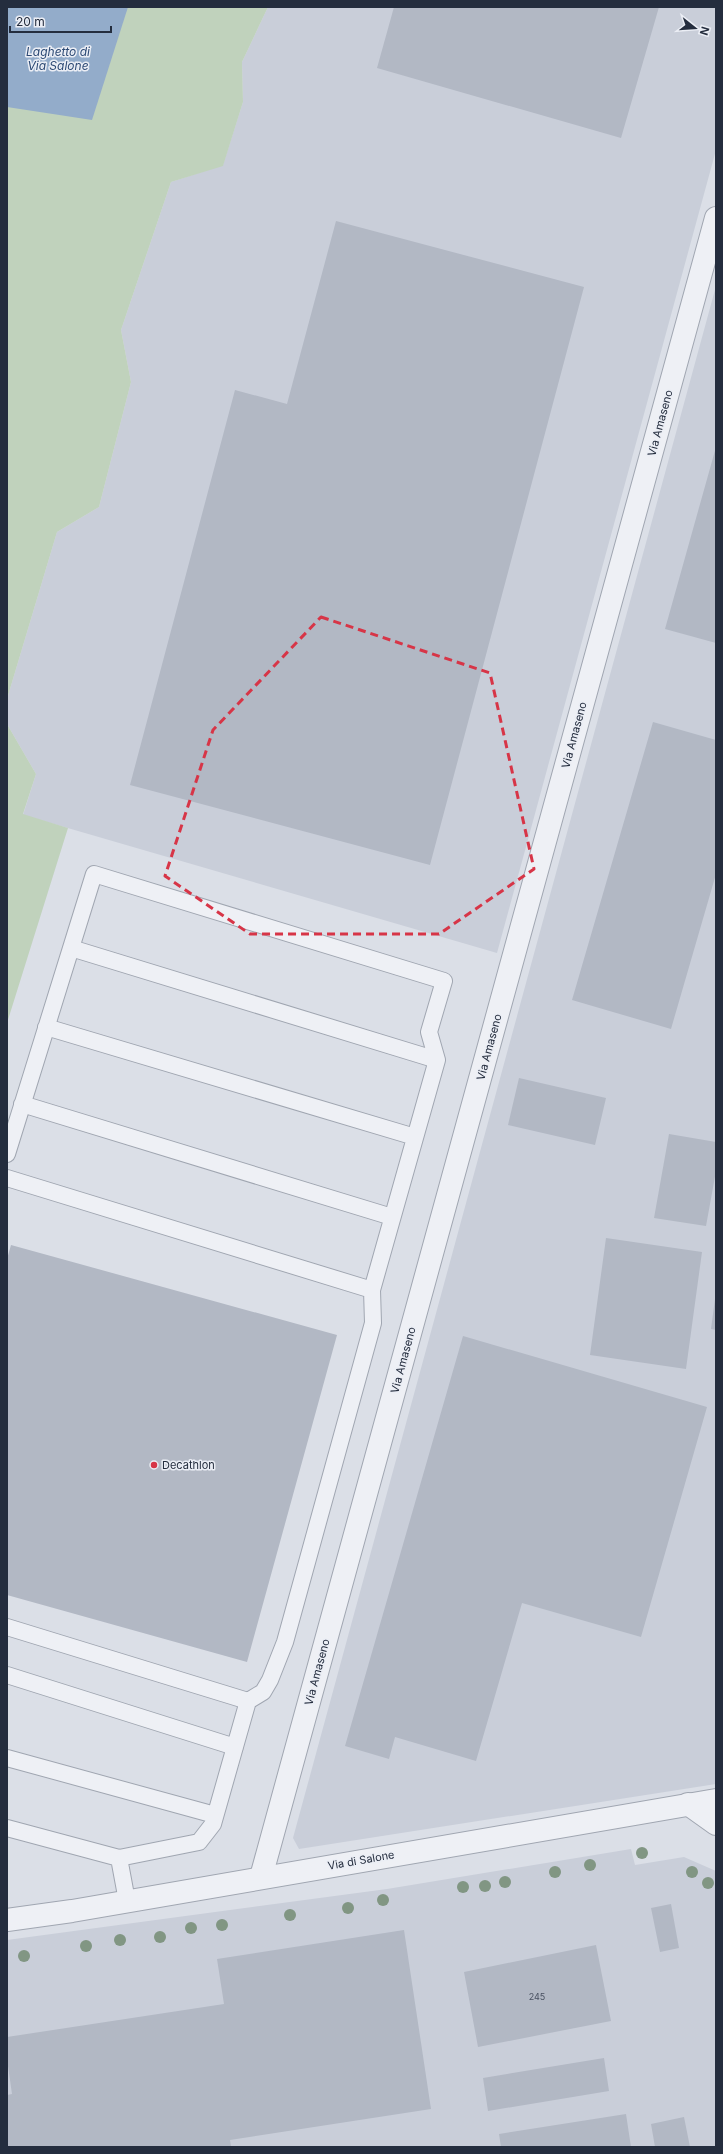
<svg xmlns="http://www.w3.org/2000/svg" width="723" height="2154" font-family="Inter,sans-serif">
  <style>
    .built { fill: #c9ced9 }
    .green { fill: #c0d2bc }
    .water { fill: #93acca }
    .building { fill: #b2b8c4 }
    .lines { fill: none; stroke-linecap: round; stroke-linejoin: round }
    .service-casing { stroke: #a0a6b1; stroke-width: 18 }
    .minor-casing { stroke: #a0a6b1; stroke-width: 24 }
    .tertiary-casing { stroke: #a0a6b1; stroke-width: 24 }
    .service { stroke: #eef0f5; stroke-width: 16 }
    .minor { stroke: #eef0f5; stroke-width: 22 }
    .tertiary { stroke: #eef0f5; stroke-width: 22 }
    .tree { fill: #819683 }
    .marked { fill: none; stroke: #d73547; stroke-width: 3; stroke-dasharray: 8 5; stroke-linejoin: round }
    .poi-dot { fill: #d73547; stroke: #ebeef5; stroke-width: 1.5 }
    .labels { text-anchor: middle; dominant-baseline: central; stroke-width: 3; stroke-linejoin: round; paint-order: stroke }
    .number-label { font-size: 9px; fill: #485060 }
    .street-label { font-size: 11px; fill: #242d3e; stroke: #ebeef5 }
    .poi-label { font-size: 11px; fill: #242d3e; stroke: #ebeef5; text-anchor: start }
    .water-label { font-size: 12px; font-style: italic; fill: #2c4974; stroke: #ebeef5 }
  </style>
  <rect width="100%" height="100%" fill="#dbdfe7"/>
  <path class="built" d="M268 7H716V150L497 953 23 815 36 774 7 724V699L57 532 99 507 131 382 121 330 171 182 223 165 243 102 242 62Z
    M716 286V1784L299 1849 293 1838Z
    M631 1849 635 1865 684 1857 716 1871V2147H7V1940L387 1889Z"/>
  <path class="green" d="M7 7H268L242 62 243 102 223 166 171 182 121 330 131 382 99 507 57 532 7 699Z
    M7 724 36 774 23 814 68 828 7 1023Z"/>
  <path class="water" d="M7 7H128L92 120 7 107Z"/>
  <path class="building" d="M394 7H659L621 138 377 68Z
    M336 221 584 287 430 865 130 785 235 390 287 404Z
    M716 447V643L665 629Z
    M653 722 716 740V874L671 1029 572 1000Z
    M519 1078 606 1098 595 1145 508 1125Z
    M669 1134 716 1142V1171L706 1226 654 1218Z
    M606 1238 702 1252 686 1369 590 1355Z
    M11 1245 337 1335 247 1662 7 1595V1259Z
    M715 1299 716 1300V1330L711 1329Z
    M463 1336 707 1407 641 1637 522 1603 476 1761 395 1737 389 1759 345 1746Z
    M671 1904 679 1948 660 1952 651 1908Z
    M404 1930 431 2109 230 2140 231 2147H7V2095L12 2094 7 2059V2037L224 2004 217 1959Z
    M596 1945 611 2021 478 2047 464 1972Z
    M604 2058 609 2091 488 2111 483 2078Z
    M626 2114 631 2147H501L499 2134Z
    M684 2117 690 2147H655L651 2124Z"/>
  <g class="lines">
    <g class="service-casing">
      <path id="service" d="M71 948 437 1060
        M46 1027 415 1137
        M22 1104 392 1217
        M7 1154 94 874 444 981 429 1032 437 1060 372 1290 373 1323 285 1642 270 1680 263 1692 248 1701
        M7 1178 372 1290
        M7 1627 248 1701 213 1824 199 1842 119 1858 127 1901
        M7 1675 235 1747
        M7 1758 215 1815
        M7 1828 119 1858"/>
    </g>
    <g class="minor-casing">
      <path id="minor" d="M688 1804 716 1824
        M261 1877 716 218"/>
    </g>
    <g class="tertiary-casing">
      <path id="tertiary" d="M7 1920 72 1911 716 1800"/>
    </g>
    <use href="#service" class="service"/>
    <use href="#minor" class="minor"/>
    <use href="#tertiary" class="tertiary"/>
  </g>
  <g class="tree">
    <circle cx="642" cy="1853" r="6"/>
    <circle cx="590" cy="1865" r="6"/>
    <circle cx="555" cy="1872" r="6"/>
    <circle cx="692" cy="1872" r="6"/>
    <circle cx="505" cy="1882" r="6"/>
    <circle cx="708" cy="1883" r="6"/>
    <circle cx="485" cy="1886" r="6"/>
    <circle cx="463" cy="1887" r="6"/>
    <circle cx="383" cy="1900" r="6"/>
    <circle cx="348" cy="1908" r="6"/>
    <circle cx="290" cy="1915" r="6"/>
    <circle cx="222" cy="1925" r="6"/>
    <circle cx="191" cy="1928" r="6"/>
    <circle cx="160" cy="1937" r="6"/>
    <circle cx="120" cy="1940" r="6"/>
    <circle cx="86" cy="1946" r="6"/>
    <circle cx="24" cy="1956" r="6"/>
  </g>
  <path class="marked" d="M321 617 490 673 534 869 439 934H250L165 876 213 730Z"/>
  <circle class="poi-dot" cx="154" cy="1465" r="4"/>
  <g class="labels">
    <g class="number-label">
      <text x="537" y="1996">245</text>
    </g>
    <g class="street-label">
      <text transform="translate(660 423) rotate(-75)">Via Amaseno</text>
      <text transform="translate(574 735) rotate(-75)">Via Amaseno</text>
      <text transform="translate(489 1047) rotate(-75)">Via Amaseno</text>
      <text transform="translate(403 1360) rotate(-75)">Via Amaseno</text>
      <text transform="translate(317 1672) rotate(-75)">Via Amaseno</text>
      <text transform="translate(361 1860) rotate(-10)">Via di Salone</text>
    </g>
    <g class="poi-label">
      <text x="162" y="1465">Decathlon</text>
    </g>
    <g class="water-label">
      <text x="58" y="51">Laghetto di<tspan x="58" dy="14">Via Salone</tspan></text>
    </g>
  </g>
  <rect width="723" height="2154" fill="none" stroke="#242d3e" stroke-width="16"/>
  <g transform="translate(695 28) rotate(107)" stroke="#ebeef5" stroke-width="3" paint-order="stroke">
  <path d="M0-3L7 15L0 10L-7 15Z" fill="#242d3e"/>
  <text y="-6" font-size="11" font-weight="bold" text-anchor="middle" fill="#242d3e">N</text>
  </g>
  <path d="M10 26v6h101v-6" fill="none" stroke="#242d3e" stroke-width="2"/>
  <text x="16" y="26" font-size="12" fill="#242d3e" stroke="#ebeef5" stroke-width="3" paint-order="stroke">20 m</text>
</svg>
